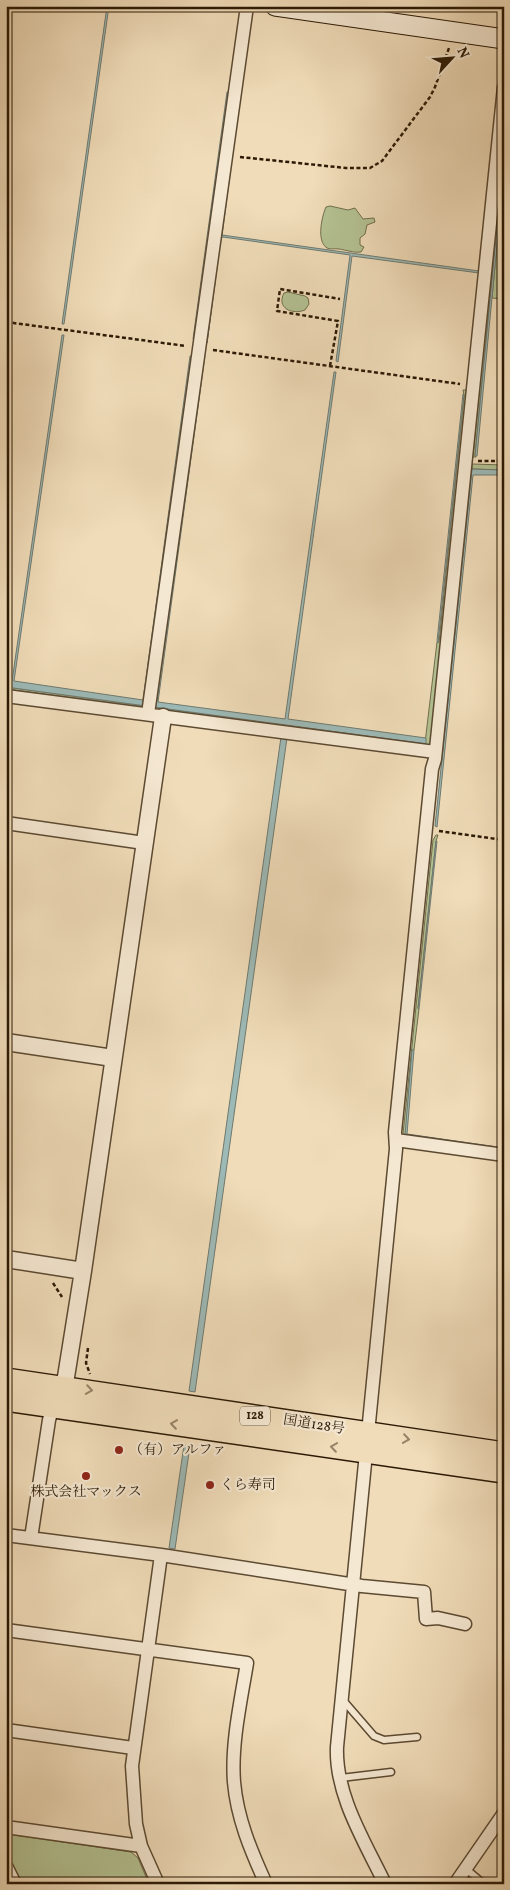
<svg xmlns="http://www.w3.org/2000/svg" width="510" height="1890" font-family="Vollkorn,'Noto Serif JP',serif">
  <style>
    .green { fill: #b4c293; stroke: #706e4c }
    .water { fill: #9dbab7; stroke: #6f7a70 }
    .lines { fill: none; stroke-linecap: round; stroke-linejoin: round }
    .service-casing { stroke: #5c4a32; stroke-width: 9 }
    .minor-casing { stroke: #5c4a32; stroke-width: 15 }
    .tertiary-casing { stroke: #5c4a32; stroke-width: 19 }
    .secondary-casing { stroke: #2b1905; stroke-width: 21 }
    .trunk-casing { stroke: #2b1905; stroke-width: 24 }
    .path { stroke: #2b1905; stroke-width: 2.5; stroke-dasharray: 4 2.5; stroke-linecap: butt }
    .service { stroke: #f5e8d2; stroke-width: 6 }
    .minor { stroke: #f5e8d2; stroke-width: 12 }
    .tertiary { stroke: #f5e8d2; stroke-width: 16 }
    .secondary { stroke: #f5e8d2; stroke-width: 19 }
    .trunk { stroke: #f0dcb9; stroke-width: 21 }
    .oneway { stroke: #978468 }
    .poi-dot { fill: #8f2418; stroke: #f5e8d2; stroke-width: 2 }
    .labels { text-anchor: middle; dominant-baseline: central; stroke-width: 4.5; stroke-linejoin: round; paint-order: stroke }
    .shield { fill: #f5e8d2; stroke: #685742; stroke-width: 1 }
    .shield-label { font-size: 12px; font-weight: bold; fill: #2b1905 }
    .street-label { font-size: 14px; fill: #2b1905; stroke: #f5e8d2 }
    .poi-label { font-size: 14px; fill: #2b1905; stroke: #f5e8d2; text-anchor: start }
  </style>
  <rect width="100%" height="100%" fill="#f0dcb9"/>
  <filter id="stains"><feTurbulence type="fractalNoise" baseFrequency=".004" numOctaves="4"/><feColorMatrix values="0 0 0 0 .2 0 0 0 0 .09 0 0 0 0 .02 0 0 0 .5 -.17"/></filter>
  <radialGradient id="worn" r=".72"><stop offset=".6" stop-color="#630" stop-opacity="0"/><stop offset="1" stop-color="#630" stop-opacity=".3"/></radialGradient>
  <path class="green" d="M504 136V155L475 455 476 457H473Z
    M504 171V299L492 298Z
    M330 206 348 210 355 208 363 219 374 218 375 222 367 225 365 234 360 238V245L364 247 361 252C354 253 346 250 339 249 335 248 330 250 327 248 316 241 322 216 326 207Z
    M288 292 305 296 308 298 309 304 305 310C292 315 276 308 284 293Z
    M463 390H467L431 745 156 709 155 707 425 743 437 642H439L464 395Z
    M472 464 504 465V470L472 469Z
    M6 687 145 706 142 707 6 689Z
    M436 835H438L436 841 418 1008 419 1009 414 1050H412L406 1137 403 1134 433 840Z
    M8 1834 131 1852 138 1858 149 1884H23C17 1871 0 1848 8 1834Z"/>
  <path class="water" d="M107 6H109L64 324H62Z
    M227 92H229L194 339H193Z
    M504 155V171L477 456H475Z
    M231 158 232 159 222 235 479 271V273L352 256 338 362 336 361 350 255 223 237 221 238 207 343Z
    M62 335H64L14 681 143 700 190 356H192L145 700 157 701 202 357 205 355 158 702 285 719 334 372H336L288 719 426 738V744L6 687V680L12 681Z
    M463 394 464 395 438 643 437 641Z
    M472 469 504 470V475H473L437 827 435 826Z
    M281 737 287 738 195 1392 189 1391Z
    M436 841H437L419 1009H418Z
    M412 1050H414L407 1134 504 1148V1149L405 1135Z
    M184 1445 190 1446 175 1549 169 1548Z"/>
  <g class="lines">
    <g class="service-casing">
      <path id="service" d="M342 1699 374 1736 384 1740 417 1737
        M341 1778 391 1772
        M465 1868 484 1884"/>
    </g>
    <g class="minor-casing">
      <path id="minor" d="M6 696 435 752
        M148 714 247 6
        M6 823 144 843
        M396 1140 504 1155
        M6 1535 161 1555 362 1586 424 1592 426 1619 438 1618 465 1624
        M31 1538 49 1420 53 1406
        M6 1630 247 1663C241 1700 231 1744 234 1782 237 1818 251 1851 266 1884
        M6 1730 133 1748
        M6 1827 141 1846
        M6 1866 15 1884
        M158 1884 141 1846 136 1824 132 1766 161 1555
        M385 1884C365 1842 335 1795 337 1747L396 1149 395 1132 432 769 435 759 504 87
        M455 1884 504 1813"/>
    </g>
    <g class="tertiary-casing">
      <path id="tertiary" d="M6 1042 113 1058
        M6 1259 83 1271
        M57 1398 66 1377 83 1271 163 717"/>
    </g>
    <g class="secondary-casing">
      <path id="secondary" d="M275 6 504 39"/>
    </g>
    <g class="trunk-casing">
      <path id="trunk" d="M6 1379 504 1453
        M6 1400 504 1472"/>
    </g>
    <path class="path" d="M240 157 346 168H370L382 161 430 97 435 87 449 48
      M6 322 186 346
      M213 350 460 384
      M330 366 338 321 277 311 280 289 340 299
      M478 461H504
      M439 831 504 840
      M53 1283 62 1297
      M88 1348 86 1363 90 1374"/>
    <use href="#service" class="service"/>
    <use href="#minor" class="minor"/>
    <use href="#tertiary" class="tertiary"/>
    <use href="#secondary" class="secondary"/>
    <use href="#trunk" class="trunk"/>
  </g>
  <defs><path id="oneway-chevron" d="M-2-3.5L2.5 0L-2 3.5" fill="none" stroke-width="1.6" stroke-linecap="round" stroke-linejoin="round" transform="scale(1.25)"/></defs>
  <g class="oneway">
    <use href="#oneway-chevron" transform="translate(89 1390) rotate(9)"/>
    <use href="#oneway-chevron" transform="translate(174 1424) rotate(-172)"/>
    <use href="#oneway-chevron" transform="translate(406 1439) rotate(8)"/>
    <use href="#oneway-chevron" transform="translate(334 1447) rotate(-172)"/>
  </g>
  <g class="poi-dot">
    <circle cx="119" cy="1450" r="5"/>
    <circle cx="86" cy="1476" r="5"/>
    <circle cx="210" cy="1485" r="5"/>
  </g>
  <g class="labels">
    <rect class="shield" x="240" y="1406.5" width="30" height="19" rx="4"/>
    <g class="shield-label">
      <text x="255" y="1416">128</text>
    </g>
    <g class="street-label">
      <text transform="translate(314 1425) rotate(9)">国道128号</text>
    </g>
    <g class="poi-label">
      <text x="129" y="1450">（有）アルファ</text>
      <text x="220" y="1485">くら寿司</text>
      <text x="86" y="1492" text-anchor="middle">株式会社マックス</text>
    </g>
  </g>
  <rect width="510" height="1890" fill="none" stroke="#f0dcb9" stroke-width="25"/>
  <rect x="8" y="8" width="495" height="1875" fill="none" stroke="#2b1905" stroke-width="2.5"/>
  <rect x="12" y="12" width="485" height="1865" fill="none" stroke="#2b1905"/>
  <g transform="translate(452 58) rotate(64)" stroke="#f5e8d2" stroke-width="4" paint-order="stroke">
  <path d="M0-4L9 19L0 12L-9 19Z" fill="#2b1905"/>
  <text y="-8" font-size="14" font-weight="bold" text-anchor="middle" fill="#2b1905">N</text>
  </g>
  <rect width="100%" height="100%" filter="url(#stains)"/>
  <rect width="100%" height="100%" fill="url(#worn)"/>
</svg>
